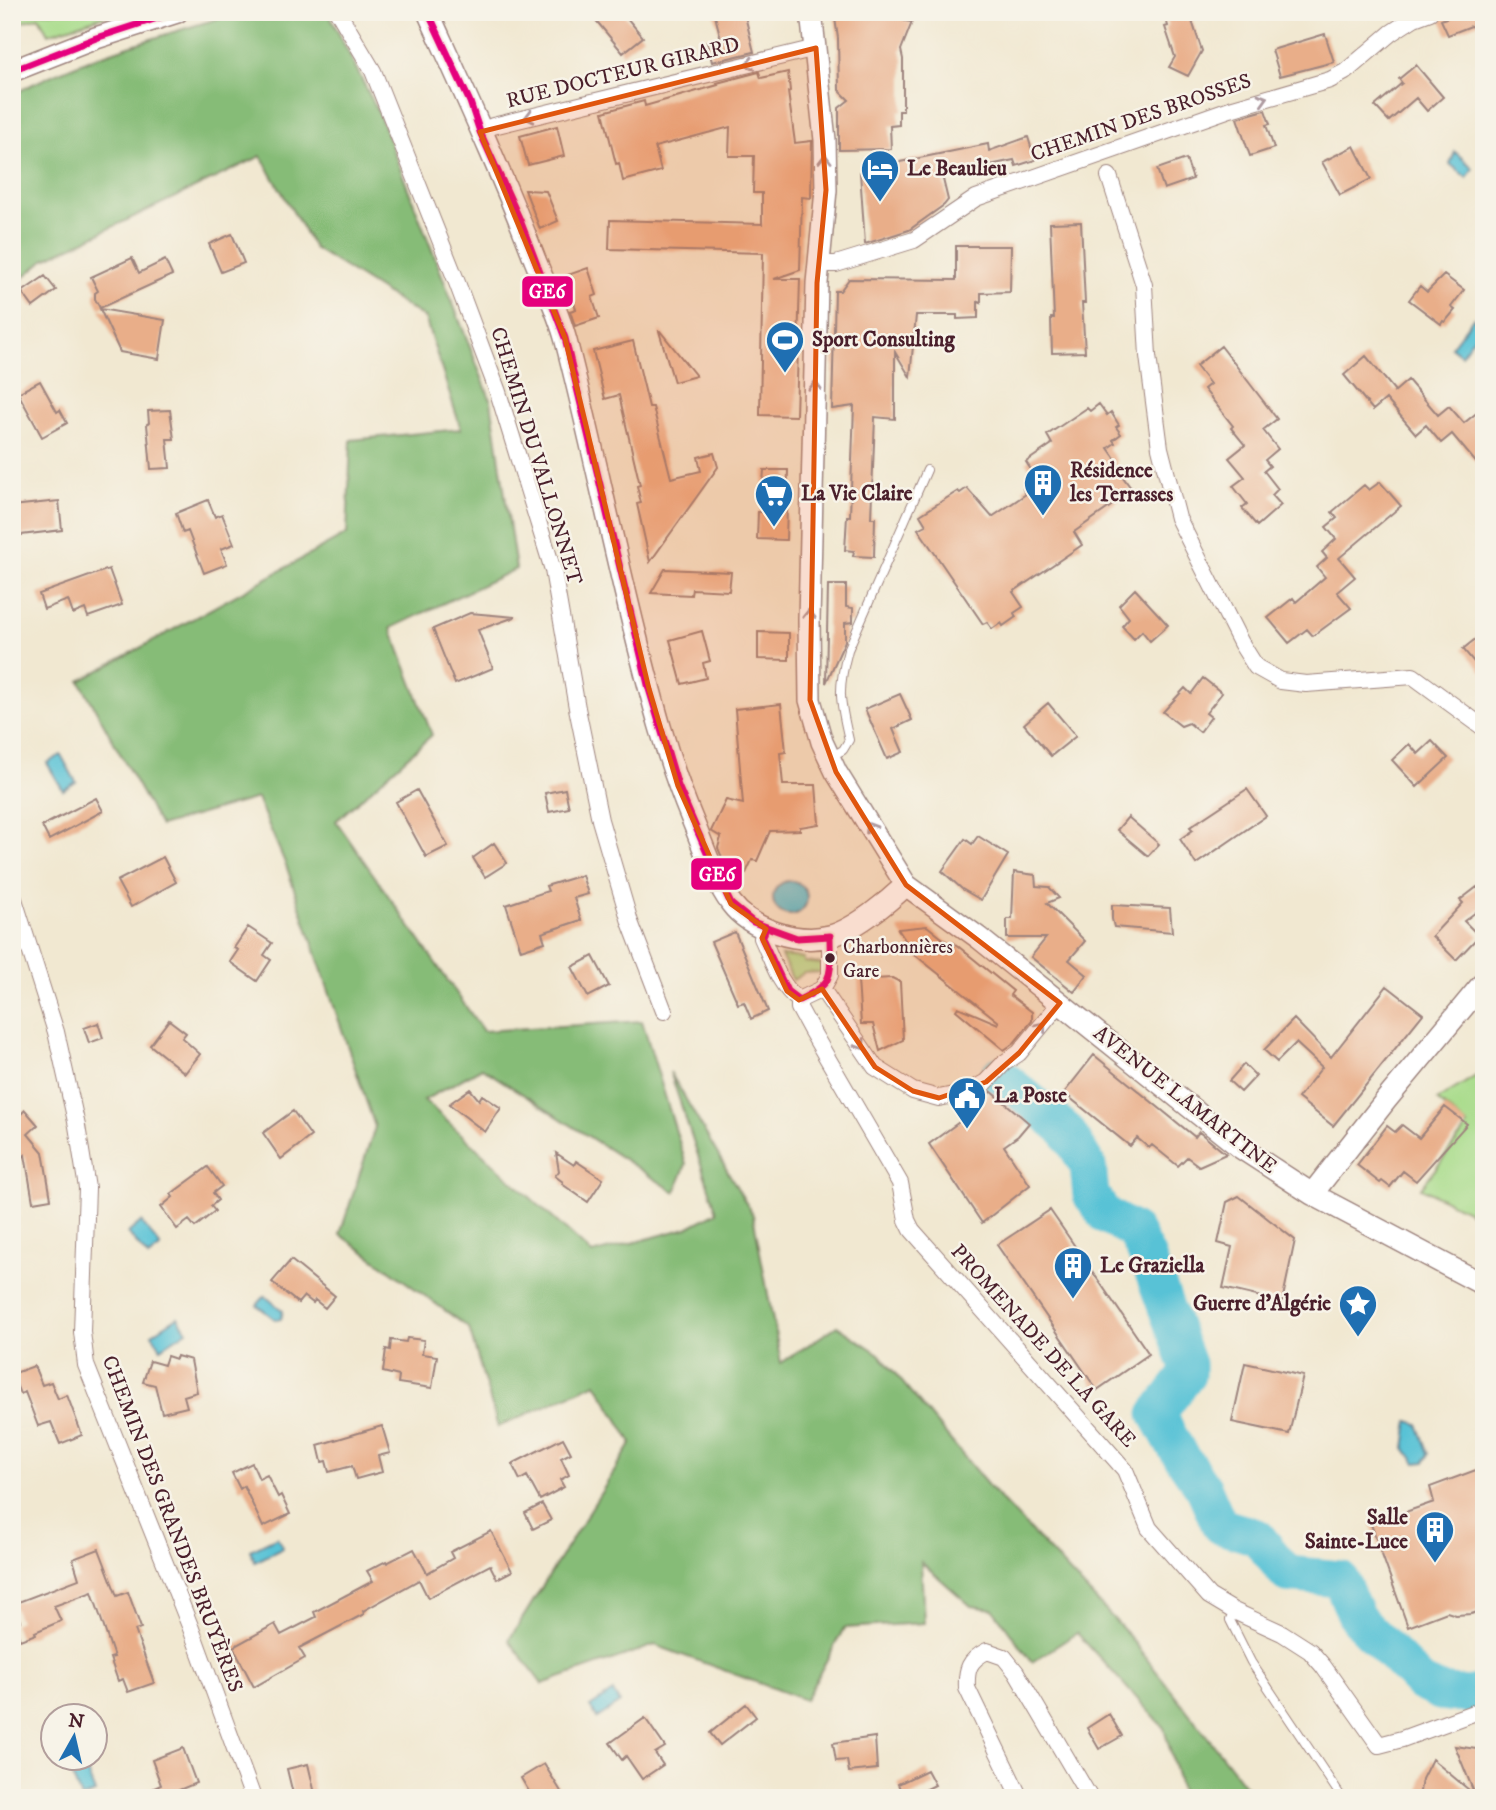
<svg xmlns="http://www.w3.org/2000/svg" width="1496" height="1810" font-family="'IM FELL DW Pica',serif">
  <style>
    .green { fill: #a9dc8b; stroke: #7a7e5b; stroke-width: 2 }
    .forest { fill: #86bc77; stroke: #686e51; stroke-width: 2 }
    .water { fill: #59c2d6; stroke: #527080; stroke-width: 2 }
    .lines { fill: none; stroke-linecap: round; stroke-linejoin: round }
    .river { stroke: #59c2d6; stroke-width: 37 }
    .building { fill: #e9ae89 }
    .service-casing { stroke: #9e847e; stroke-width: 10 }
    .minor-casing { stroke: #9e847e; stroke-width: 18 }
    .tertiary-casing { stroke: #9e847e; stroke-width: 24 }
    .service { stroke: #fff; stroke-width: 8 }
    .minor { stroke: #fff; stroke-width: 16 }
    .tertiary { stroke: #fff; stroke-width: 21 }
    .bus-1-casing { stroke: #f7f3e8; stroke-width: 12 }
    .bus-1 { stroke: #e5007d; stroke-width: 7 }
    .oneway { stroke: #ae9aa0 }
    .marked { fill: #e0560e; fill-opacity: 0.2; stroke: #e0560e; stroke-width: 5; stroke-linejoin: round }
    .bus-dot { fill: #4a1f2b; stroke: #f7f3e8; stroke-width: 2.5 }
    .labels { text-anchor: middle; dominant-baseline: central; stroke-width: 5; stroke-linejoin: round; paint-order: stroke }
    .bus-label { font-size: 19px; fill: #4a1f2b; stroke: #f7f3e8; text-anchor: start }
    .street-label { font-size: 21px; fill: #4a1f2b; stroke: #f7f3e8 }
    .poi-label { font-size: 21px; font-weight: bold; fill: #4a1f2b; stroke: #f7f3e8; text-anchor: start }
    .line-badge { stroke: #f7f3e8; stroke-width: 2.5 }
    .badge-label { font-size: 19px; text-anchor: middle; font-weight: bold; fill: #fff }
  </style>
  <rect width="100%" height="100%" fill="#f7f3e8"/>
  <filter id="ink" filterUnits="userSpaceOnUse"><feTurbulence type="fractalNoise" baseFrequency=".0143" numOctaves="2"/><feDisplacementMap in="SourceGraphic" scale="14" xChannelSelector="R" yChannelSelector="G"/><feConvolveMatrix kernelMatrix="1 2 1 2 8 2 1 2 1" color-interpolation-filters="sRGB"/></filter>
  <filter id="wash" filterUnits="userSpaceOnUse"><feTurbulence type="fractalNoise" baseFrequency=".00686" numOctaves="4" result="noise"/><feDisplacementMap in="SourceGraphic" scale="28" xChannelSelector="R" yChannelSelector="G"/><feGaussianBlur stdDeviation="1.57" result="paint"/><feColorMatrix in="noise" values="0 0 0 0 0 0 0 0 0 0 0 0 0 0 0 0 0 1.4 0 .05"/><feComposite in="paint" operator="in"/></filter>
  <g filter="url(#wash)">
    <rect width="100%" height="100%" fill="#f1e8d1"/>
    <path class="green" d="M12 12H117L48 34 39 17 12 25Z
      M781 956 804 958V962L823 964 822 972 804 973 793 980Z
      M1484 1071V1222L1481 1218 1421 1188 1468 1126 1437 1100Z"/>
    <path class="forest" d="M239 12H328L378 112 491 401 516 569 391 628 432 735 336 821 483 1031 642 1021 686 1164 675 1192 482 1068 424 1100 592 1254 687 1228 717 1212 670 1072 753 1215 781 1363 837 1326 879 1354 990 1488 1125 1631 1255 1798H1183L1164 1728 1077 1633 1032 1662 993 1609 971 1606 921 1562 924 1623 844 1628 805 1700 655 1645 542 1684 509 1640 632 1443 596 1383 498 1427 469 1328 340 1234 375 1127 286 865 257 798 160 826 80 681 347 534 351 440 461 429 425 318 314 248 261 156 45 259 12 287V95C82 56 163 36 239 12Z"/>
    <path class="water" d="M1455 152 1473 168 1467 178 1450 164Z
      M1473 318 1483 325 1461 355 1451 347Z
      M61 755 76 782 63 790 47 763Z
      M773 898a17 17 0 1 1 34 0a17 17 0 1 1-34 0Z
      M141 1222 161 1247 148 1257 128 1233Z
      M265 1296 283 1311 281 1319 276 1320 257 1305Z
      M178 1317 187 1331 161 1348 152 1334Z
      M1409 1421 1418 1424 1429 1454 1425 1462 1416 1463 1405 1448Z
      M277 1537 283 1548 255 1562 250 1550Z
      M613 1692 620 1703 597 1718 590 1707Z
      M84 1764 95 1793 81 1798 70 1770Z"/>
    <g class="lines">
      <path class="river" d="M999 1075 1067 1131 1088 1166 1091 1195 1105 1215 1134 1231 1147 1256 1187 1364V1375L1157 1414 1177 1450 1204 1489 1220 1526 1257 1537 1287 1574 1340 1579 1357 1618 1421 1683 1440 1692 1467 1695 1484 1692"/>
    </g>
    <g id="blocks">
      <path class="building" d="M589 12H622L643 37 623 53Z
        M714 12H744L754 52 712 62 707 42 721 39Z
        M834 12H909L905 21 912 22 901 50 903 59V111H899V125L890 126 891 149 839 150V108L849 100 839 90 838 38Z
        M1164 12H1185L1187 20 1191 18 1202 51 1188 76 1169 67 1175 57 1165 27 1168 26Z
        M1460 12H1484V21L1448 35 1441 20Z
        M1325 34 1334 62 1280 76 1272 50Z
        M1416 65 1443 97 1427 111 1416 98 1389 121 1375 106 1402 83 1399 79Z
        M759 72 761 78 788 72 790 91 788 92 795 143 812 141 811 198 802 197 800 270 774 279H800L796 416 760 415 763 253 609 249 610 220 762 224V193H753L754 156H729L730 127 655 147 661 171 623 181 619 163 616 164 603 112 644 101 645 106 718 85 717 83Z
        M1265 110 1270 124 1266 125 1274 148 1250 156 1237 118Z
        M557 126 564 156 528 165 520 136Z
        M1028 137 1035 160 1016 166 1014 160 942 175 948 200 944 205 909 230 865 244 860 172 890 164 988 144 989 151Z
        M1354 146 1371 179 1340 195 1322 162Z
        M1186 159 1193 179 1164 189 1157 169Z
        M525 190 546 191 558 221 540 229Z
        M1081 222 1085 303H1082L1085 352 1052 353 1051 318H1054L1050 223Z
        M232 234 244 263 221 272 209 244Z
        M956 246H1011L1010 292 981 293V303L978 302V318L957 319V315H916L910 377 895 352V419L875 417 871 518H875L874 557 853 556 854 551 845 550 847 516H850L854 406 832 409 835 291H840L849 279 956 280Z
        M132 258 139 273 165 260 172 275 100 308 95 299V293L98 291 91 277Z
        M588 268 597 295 592 297 599 318 575 326 570 311 576 309 565 276Z
        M1444 275 1464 290 1451 307 1455 310 1445 322 1443 321 1441 324 1409 300 1420 286 1427 292Z
        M45 276 56 290 33 307 22 292Z
        M100 309 165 320 159 359 120 352Z
        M659 331H660L696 376 674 382Z
        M633 341 649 407H653L671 478 701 471 698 457 714 453 718 467 650 562 637 504 641 503 637 486 640 485 619 395 605 399 593 351Z
        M1221 346 1277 419 1263 430 1278 449 1265 460 1270 466 1264 471 1278 489 1272 495 1281 505 1257 526 1242 508 1247 504 1233 486 1245 477 1229 458 1245 445 1231 428 1233 426 1204 389 1210 384 1196 366Z
        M1366 356 1395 391 1393 393 1408 380 1438 415 1449 406 1464 423 1484 407V472L1452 434 1441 443 1426 425 1416 434 1386 399 1373 410 1344 375Z
        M40 381 57 412 60 410 67 423 42 437 18 393Z
        M1099 404 1107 415 1111 412 1119 425 1116 427 1121 434 1113 440 1115 443 1108 448 1117 461 1115 462 1122 472 1120 473 1131 488 1122 494 1124 497 1074 532 1082 545 1013 592 1023 607 1014 613 1016 617 1003 626 1001 623 992 629 987 622 983 624 918 529 926 525 920 515 958 491 960 493 967 488 992 517 1026 494 1023 489 1037 479 1026 462 1052 444 1047 435 1087 408 1090 411Z
        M170 410 174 439H167L170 468 151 469 147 424 149 423 148 411Z
        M764 470H788L786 540 757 539 758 512H761Z
        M1380 482 1401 506 1339 558 1355 577 1337 592 1351 608 1313 636 1307 629 1289 643 1268 618 1293 598 1296 602 1325 577 1317 567 1327 558 1322 552 1336 539 1326 527 1337 518 1332 512 1364 485 1369 490Z
        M208 500 215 517 222 514 234 544 221 549 227 564 204 573 188 531 183 533 176 513Z
        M59 501 62 530 12 536V506Z
        M109 569 122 605 88 617 85 609 73 614 68 600 44 609 39 594Z
        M665 569 731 572 729 591 692 589 691 595 651 593Z
        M828 585H846V607L853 608V622L845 623V641L826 683Z
        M1135 589 1168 625 1150 641 1142 631 1134 639 1122 626 1129 618 1119 605Z
        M470 613 515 617 478 630 493 668 455 684 433 629Z
        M702 631 710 661 703 663 706 678 682 684 670 640Z
        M758 632 789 633V660L758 659Z
        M1484 632V674L1463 649Z
        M1203 678 1222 693 1206 713 1211 717 1200 732 1189 723 1181 726 1163 712 1185 688 1191 694Z
        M900 694 912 720 893 729 903 752 887 759 865 709Z
        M1048 703 1076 736 1051 756 1024 724Z
        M781 704 786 752 780 753 783 785H816L819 824 800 827V830L770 831 757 861 752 860 746 873 726 867 718 848 721 837 711 831 726 800 743 804 735 709Z
        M1432 741 1448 758 1417 787 1392 760 1409 744 1418 754Z
        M565 789 569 808 549 812 545 793Z
        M1247 789 1266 816 1196 864 1180 839 1193 830 1190 827Z
        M417 790 448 846 426 857 396 802Z
        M96 798 103 811 49 840 42 826Z
        M1128 817 1159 844 1148 856 1117 830Z
        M978 836 1008 855 981 900 962 889 942 871 965 839 972 844Z
        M494 843 507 863 485 877 473 858Z
        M163 857 176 882 131 907 117 881Z
        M1014 872 1035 875 1036 886 1049 887 1059 898 1047 903 1085 941 1069 960 1087 975 1074 992 1031 957 1046 938H1007V919H1012Z
        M582 875 588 894 574 898 581 920 542 933 545 942 521 950 506 905 548 891 546 886Z
        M1477 887 1484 896V906L1464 921 1479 936 1456 960 1432 936 1463 903 1460 900Z
        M1112 905 1170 908 1172 932 1114 927 1112 919Z
        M927 926 952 946 954 943 1013 991 1010 995 1032 1012V1021L1014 1043 1004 1050 956 1010 958 1007 998 1024 999 1022 914 954 898 929Z
        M248 927 272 943 264 955 271 960 257 981 230 962 238 950 234 948Z
        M735 932 768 1011 751 1019 744 1002 738 1004 711 942Z
        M593 956 609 986 588 997 572 967Z
        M892 978 900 982 903 1040 880 1051 873 1024H861L858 980Z
        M1387 986 1423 1014 1333 1126 1298 1098 1322 1067 1296 1043 1277 1062 1264 1050 1294 1019 1331 1057Z
        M169 1020 186 1033 182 1038 200 1054 185 1073 150 1045Z
        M98 1023 103 1038 89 1043 84 1028Z
        M1094 1055 1195 1137 1199 1132 1226 1154 1199 1166 1187 1157 1178 1166 1152 1145 1149 1148 1137 1138 1130 1146 1064 1093Z
        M1244 1064 1256 1076 1241 1092 1229 1081Z
        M470 1089 479 1100 482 1095 501 1108 485 1132 449 1104Z
        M991 1091 1029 1123 1018 1136 1004 1146 1030 1185 982 1223 929 1144 977 1109Z
        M1445 1107 1467 1124 1416 1181 1403 1171 1390 1187 1382 1181 1380 1183 1357 1165 1387 1126 1395 1132 1402 1125 1419 1138Z
        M25 1110 38 1125 28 1134 43 1152 51 1199 33 1202 25 1155 12 1166V1117L15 1120Z
        M293 1111 311 1136 281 1159 263 1133Z
        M556 1153 574 1165 576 1161 603 1179 588 1202 562 1184 563 1182 555 1176 559 1171Z
        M208 1167 222 1186 213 1193 218 1200 211 1206 215 1211 195 1227 189 1220 177 1229 161 1207 173 1197 171 1194Z
        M1239 1196 1295 1240 1282 1302 1223 1288 1232 1247 1218 1243 1227 1202Z
        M1050 1210 1149 1354 1097 1390 997 1245Z
        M291 1260 335 1296 325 1308 315 1300 313 1303 304 1296 298 1303 272 1282Z
        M407 1338 424 1340 422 1354 437 1356 432 1388 398 1383 399 1376 383 1372 386 1349 390 1350 391 1340 406 1342Z
        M167 1356 176 1359 177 1356 191 1360 197 1392 184 1396 187 1407 162 1413 155 1385 143 1382 150 1361 164 1365Z
        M1245 1363 1303 1376 1289 1434 1232 1422Z
        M34 1366 42 1385 51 1382 58 1399 67 1395 82 1435 60 1444 51 1422 38 1426 25 1392 20 1394 12 1374Z
        M382 1426 390 1453 378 1456 382 1472 356 1479 352 1466 329 1472 326 1461 322 1462 318 1445Z
        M563 1438 571 1453 561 1458 569 1475 560 1480 564 1487 540 1500 527 1476 520 1480 512 1464Z
        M252 1463 259 1479 267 1475 278 1497 281 1495 290 1514 263 1527 244 1486 240 1489 232 1473Z
        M1484 1467V1610L1471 1614 1456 1615 1447 1612 1408 1627 1371 1524 1434 1502 1430 1487Z
        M542 1504 551 1520 533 1529 525 1513Z
        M491 1531 512 1571 497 1579 490 1565 428 1598 419 1580 363 1611 364 1614 299 1648 305 1658 254 1687 233 1647 275 1624 281 1635 316 1617 314 1612 373 1581 367 1571 386 1561 387 1563 414 1549 427 1573 453 1558 450 1552Z
        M99 1549 117 1596 128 1592 141 1628 135 1630 154 1683 128 1692 123 1679 118 1681 110 1658 114 1657 92 1592 54 1606 61 1621 35 1632 36 1634 20 1640 14 1624 20 1621 13 1604 79 1579 73 1559Z
        M746 1704 756 1717 720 1745 710 1733Z
        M1109 1714 1122 1736 1099 1749 1087 1728Z
        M645 1718 665 1747 655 1753 663 1765 642 1779 626 1756 622 1760 610 1743Z
        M875 1737 877 1769 849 1772 847 1760 836 1761 833 1743Z
        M1455 1746 1484 1750V1798H1419L1422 1779 1432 1759 1475 1795Z
        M183 1748 196 1783 179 1790 182 1798H132L161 1785 152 1760Z
        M308 1764 316 1798H294L287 1769Z
        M544 1764 565 1798H533L521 1778Z
        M927 1770 935 1785 909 1798H904L898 1784Z"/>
    </g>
  </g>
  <g filter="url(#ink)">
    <use href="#blocks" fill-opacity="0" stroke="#9e847e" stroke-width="2"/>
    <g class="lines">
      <g class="service-casing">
        <path id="service" d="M832 756 843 750 849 740C840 701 837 691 848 650L927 470
          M1234 1611 1230 1620 1251 1662 1342 1798"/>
      </g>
      <g class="minor-casing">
        <path id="minor" d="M338 12 373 71 456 280 498 392 553 570 577 708 600 820 630 922 664 1011
          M480 132 493 126 816 48
          M1109 176 1144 285 1148 356 1160 448 1178 518 1241 643 1256 667 1281 681 1306 684 1413 676 1484 728
          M820 264H836L914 240 976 198 1230 109 1330 80 1345 72 1391 33 1414 18 1430 12
          M12 893 56 1032 77 1126 87 1188 82 1332 86 1365 190 1626 253 1798
          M766 929 762 938C772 959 779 986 799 1000
          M822 989 875 1067 913 1091 939 1098 968 1092 986 1082 1004 1063 1019 1053 1060 1003
          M799 1000V1008L811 1030 900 1183 907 1220 912 1230 1125 1470 1149 1528 1209 1596 1234 1611 1282 1633 1310 1651 1323 1666 1379 1745 1402 1739 1484 1709
          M799 1000 822 989 830 975V936
          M1020 1798 967 1688C966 1669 969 1660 987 1651L1004 1657 1016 1672 1090 1798"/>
      </g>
      <g class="tertiary-casing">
        <path id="tertiary" d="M428 12C465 94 503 176 535 260 546 287 559 314 566 341 591 438 611 536 635 632 651 696 667 759 692 819 703 845 714 880 731 903 751 930 798 944 830 936 854 930 888 902 906 885
          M811 12 825 140 826 190 817 283 809 620 810 700 822 742 836 772 906 885 979 938 1241 1148 1312 1194 1484 1285
          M12 71 96 38 177 12
          M1312 1194 1386 1100 1484 982"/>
      </g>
      <use href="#service" class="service"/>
      <use href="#minor" class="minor"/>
      <use href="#tertiary" class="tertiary"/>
      <g class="bus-1-casing">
        <path id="bus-1" d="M428 12 470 102 480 132 520 220 565 338 649 689 678 786 713 867 731 904 753 922 797 938 830 936C830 975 837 982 799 1000L787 991 762 938 766 929
          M12 71 96 38 176 12"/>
      </g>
      <use href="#bus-1" class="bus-1"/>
    </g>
    <defs><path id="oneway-chevron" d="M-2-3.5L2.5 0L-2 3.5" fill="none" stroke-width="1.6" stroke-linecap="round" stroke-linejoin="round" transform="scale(1.75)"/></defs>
    <g class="oneway">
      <use href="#oneway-chevron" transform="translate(750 64) rotate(167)"/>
      <use href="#oneway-chevron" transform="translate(1263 99) rotate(-16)"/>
      <use href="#oneway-chevron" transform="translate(529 117) rotate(166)"/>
      <use href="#oneway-chevron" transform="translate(825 159) rotate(-90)"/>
      <use href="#oneway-chevron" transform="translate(815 386) rotate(-89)"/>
      <use href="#oneway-chevron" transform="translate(809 614) rotate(-89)"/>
      <use href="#oneway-chevron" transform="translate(870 827) rotate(-121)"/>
      <use href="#oneway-chevron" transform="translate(1042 1026) rotate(-51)"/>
      <use href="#oneway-chevron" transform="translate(861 1045) rotate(55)"/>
    </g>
  </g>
  <path class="marked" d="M816 48 826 190 817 283 810 700 836 772 906 885 1060 1003 1019 1053 986 1082 939 1098 913 1091 875 1067 822 989 799 1000 787 991 762 938 766 929 731 904 678 786 649 689 565 338 480 132Z"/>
  <defs>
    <g id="hotel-pin" transform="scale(2.0125)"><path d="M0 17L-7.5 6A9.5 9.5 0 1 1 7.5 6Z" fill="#1f6fb2" stroke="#f7f3e8"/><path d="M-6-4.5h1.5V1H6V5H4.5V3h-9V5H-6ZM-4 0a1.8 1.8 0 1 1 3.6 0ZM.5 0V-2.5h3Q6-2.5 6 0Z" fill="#fff"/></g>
    <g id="stadium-pin" transform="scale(2.0125)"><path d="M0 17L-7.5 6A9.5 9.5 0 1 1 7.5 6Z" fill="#1f6fb2" stroke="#f7f3e8"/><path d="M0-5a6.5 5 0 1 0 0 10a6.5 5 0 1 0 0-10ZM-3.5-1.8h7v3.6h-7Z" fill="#fff"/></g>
    <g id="building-pin" transform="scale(2.0125)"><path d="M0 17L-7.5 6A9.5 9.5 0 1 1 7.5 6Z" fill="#1f6fb2" stroke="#f7f3e8"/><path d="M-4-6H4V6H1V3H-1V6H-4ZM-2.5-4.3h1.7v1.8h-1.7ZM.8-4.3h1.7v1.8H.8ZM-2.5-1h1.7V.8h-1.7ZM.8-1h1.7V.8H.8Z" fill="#fff"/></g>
    <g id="supermarket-pin" transform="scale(2.0125)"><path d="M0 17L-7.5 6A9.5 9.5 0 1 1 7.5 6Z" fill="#1f6fb2" stroke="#f7f3e8"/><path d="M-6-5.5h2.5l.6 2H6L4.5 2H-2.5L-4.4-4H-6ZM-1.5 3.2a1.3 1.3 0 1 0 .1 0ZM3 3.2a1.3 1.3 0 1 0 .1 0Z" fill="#fff"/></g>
    <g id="civic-pin" transform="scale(2.0125)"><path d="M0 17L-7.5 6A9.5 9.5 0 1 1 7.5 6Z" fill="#1f6fb2" stroke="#f7f3e8"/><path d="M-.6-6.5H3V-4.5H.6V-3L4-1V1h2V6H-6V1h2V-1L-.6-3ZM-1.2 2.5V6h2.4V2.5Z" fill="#fff"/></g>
    <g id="sight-pin" transform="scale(2.0125)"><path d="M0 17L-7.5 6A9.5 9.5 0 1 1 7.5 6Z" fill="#1f6fb2" stroke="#f7f3e8"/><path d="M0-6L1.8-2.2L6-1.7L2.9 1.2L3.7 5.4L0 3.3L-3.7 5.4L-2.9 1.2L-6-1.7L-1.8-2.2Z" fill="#fff"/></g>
  </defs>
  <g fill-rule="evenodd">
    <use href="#hotel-pin" x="880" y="169"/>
    <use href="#stadium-pin" x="785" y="340"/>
    <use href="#building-pin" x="1043" y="483"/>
    <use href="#supermarket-pin" x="774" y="494"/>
    <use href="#civic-pin" x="967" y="1096"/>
    <use href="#building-pin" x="1073" y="1266"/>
    <use href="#sight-pin" x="1358" y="1304"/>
    <use href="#building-pin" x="1435" y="1530"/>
  </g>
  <circle class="bus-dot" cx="830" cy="958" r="6"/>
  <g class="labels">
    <g class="bus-label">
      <text x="843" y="947">Charbonnières<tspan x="843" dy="24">Gare</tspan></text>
    </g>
    <g class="street-label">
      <text transform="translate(623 73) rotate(-14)">RUE DOCTEUR GIRARD</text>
      <text transform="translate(1141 118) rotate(-19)">CHEMIN DES BROSSES</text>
      <text transform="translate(536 456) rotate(73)">CHEMIN DU VALLONNET</text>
      <text transform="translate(1185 1100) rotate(38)">AVENUE LAMARTINE</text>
      <text transform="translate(1043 1346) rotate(48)">PROMENADE DE LA GARE</text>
      <text transform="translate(172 1524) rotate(69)">CHEMIN DES GRANDES BRUYÈRES</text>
    </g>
    <g class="poi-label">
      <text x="907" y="169">Le Beaulieu</text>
      <text x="812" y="340">Sport Consulting</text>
      <text x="1070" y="471">Résidence<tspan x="1070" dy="24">les Terrasses</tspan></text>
      <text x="801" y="494">La Vie Claire</text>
      <text x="994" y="1096">La Poste</text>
      <text x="1100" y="1266">Le Graziella</text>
      <text x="1331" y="1304" text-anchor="end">Guerre d'Algérie</text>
      <text x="1408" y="1518" text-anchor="end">Salle<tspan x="1408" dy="24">Sainte-Luce</tspan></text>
    </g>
  </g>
  <g class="line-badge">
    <rect x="521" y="275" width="53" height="33" rx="7" fill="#e5007d"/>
    <rect x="690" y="857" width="53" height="34" rx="7" fill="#e5007d"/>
  </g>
  <g class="badge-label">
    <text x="547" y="298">GE6</text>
    <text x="717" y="881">GE6</text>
  </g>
  <rect width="1496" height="1810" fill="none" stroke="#f7f3e8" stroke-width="42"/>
  <g transform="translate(74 1737) rotate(8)"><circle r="33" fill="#f7f3e8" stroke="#b29e9c" stroke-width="2"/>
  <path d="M0-5L12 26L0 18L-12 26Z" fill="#1f6fb2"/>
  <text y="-10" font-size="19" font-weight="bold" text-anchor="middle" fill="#4a1f2b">N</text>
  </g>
</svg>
